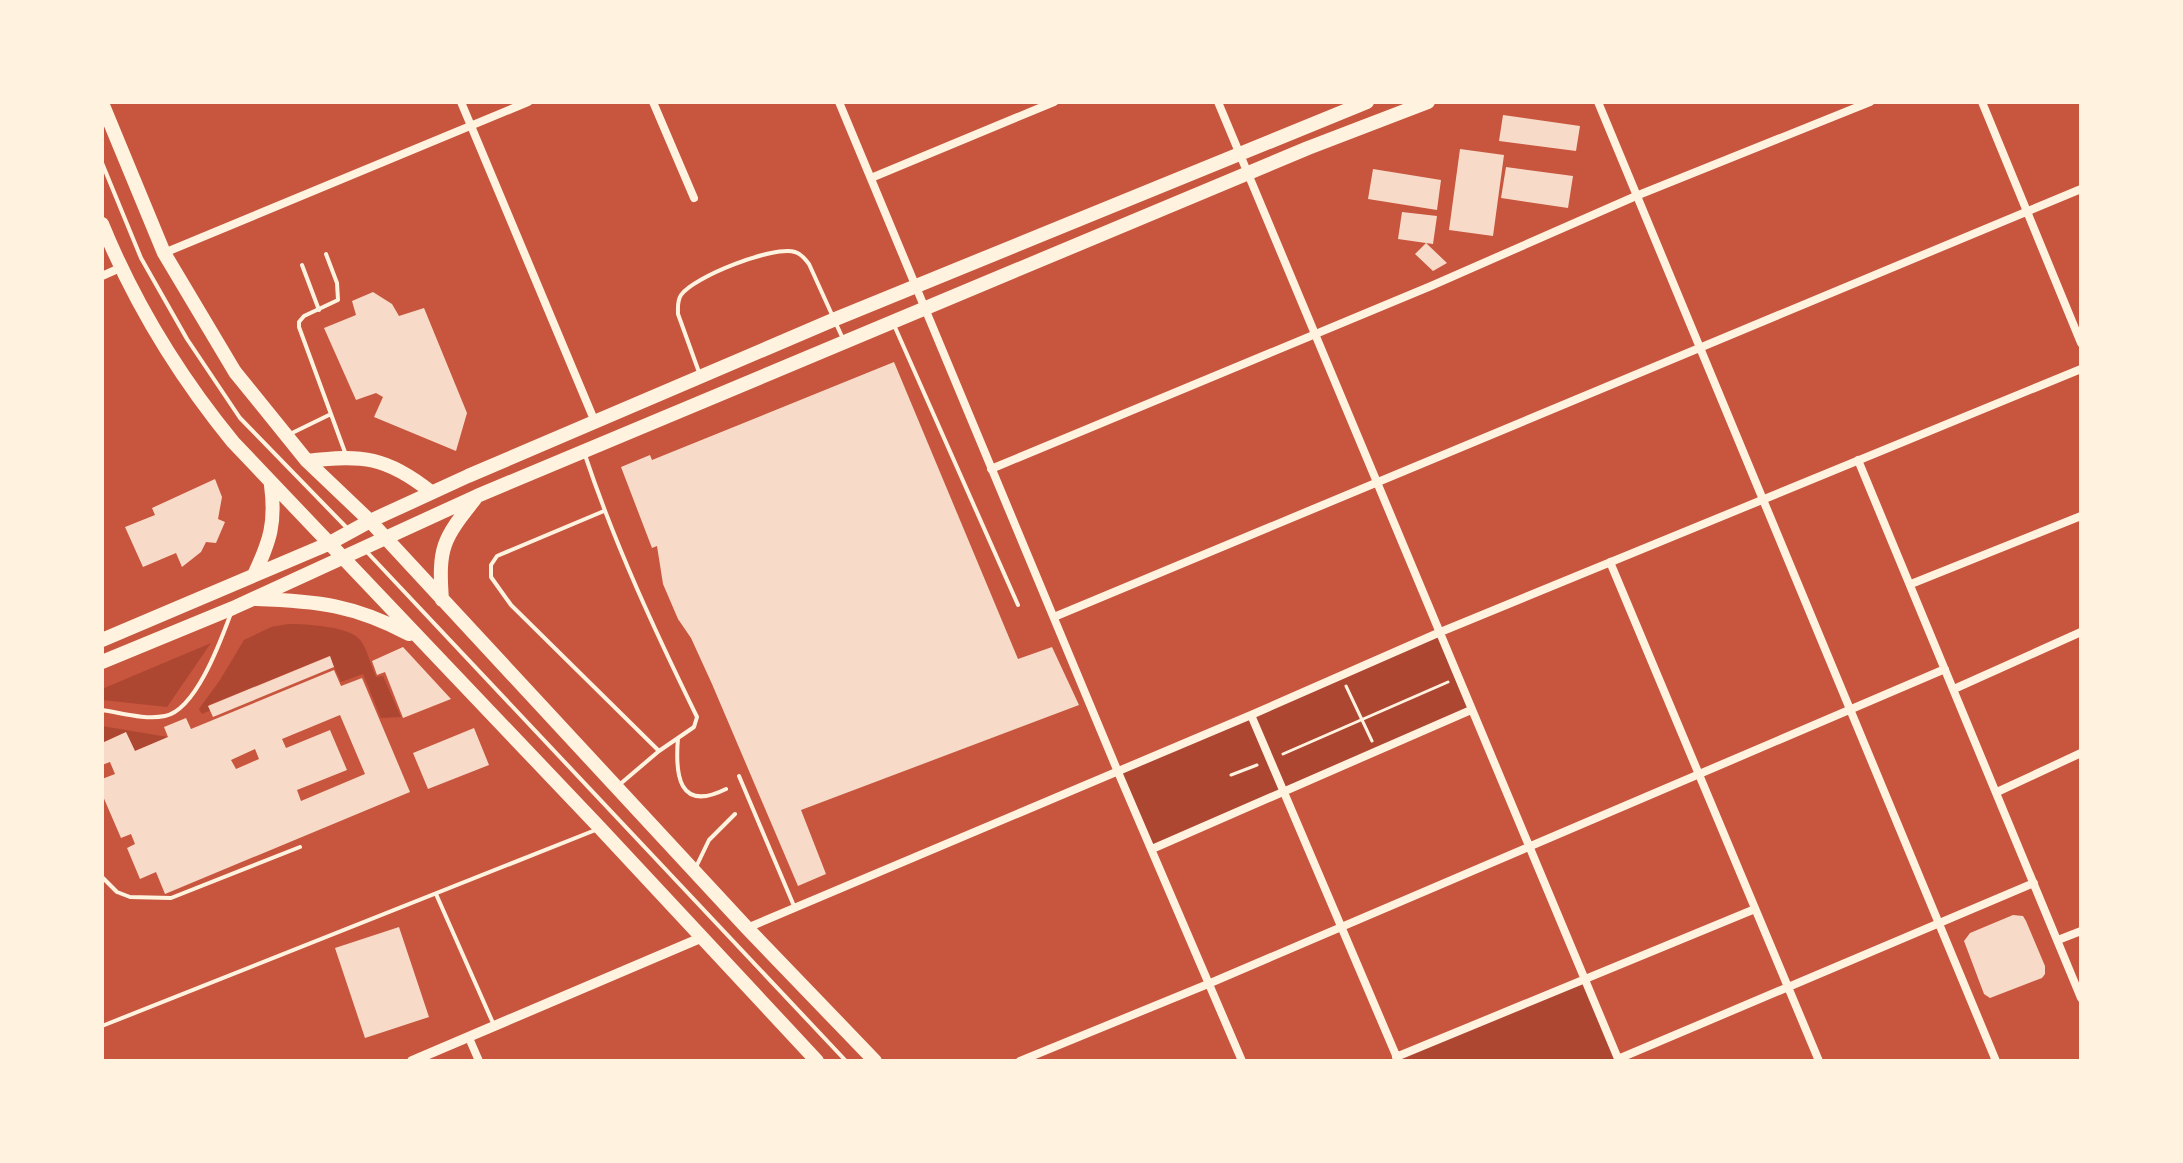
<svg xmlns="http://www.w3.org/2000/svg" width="2183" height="1163" font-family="Karla,sans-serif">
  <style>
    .green { fill: #ae4732 }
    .building { fill: #f7dbc8; fill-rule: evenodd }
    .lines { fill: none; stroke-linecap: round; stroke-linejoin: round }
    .path { stroke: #fff3e0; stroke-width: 3 }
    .service { stroke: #fff3e0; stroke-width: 4 }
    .minor { stroke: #fff3e0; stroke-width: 8 }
    .tertiary { stroke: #fff3e0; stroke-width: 10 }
    .primary { stroke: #fff3e0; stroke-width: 14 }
  </style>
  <rect width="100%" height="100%" fill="#c8553d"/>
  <path class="green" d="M288 624C305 624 351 626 361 641 368 651 371 666 376 677L383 676 401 717 381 718 363 674 341 682 329 656 209 705 211 710 202 714 199 709 220 680 244 640 271 627Z
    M1438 633 1471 710 1152 849 1118 772Z
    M211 643 167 707 102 700V689Z
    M102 726 168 737 135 751 126 733 102 743Z
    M1585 979 1619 1061H1398L1397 1057Z"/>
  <path class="building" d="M1503 115 1580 126 1576 151 1499 141Z
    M1460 149 1504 155 1493 236 1449 230Z
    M1506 167 1573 176 1568 208 1501 198Z
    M1373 169 1441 180 1437 210 1368 199Z
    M1402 212 1437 216 1433 244 1398 239Z
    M1426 243 1447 263 1433 271 1415 254Z
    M373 292 392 304 399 316 424 308 467 413 456 451 374 417 383 397 376 393 356 400 324 328 356 315 352 301Z
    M894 362 1018 659 1052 647 1079 705 801 810 826 874 798 886 712 684 691 638 678 619 663 584 657 546 652 548 621 467 650 455 652 460Z
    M215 479 222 497 218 519 225 522 216 543 206 542 201 552 182 567 176 553 143 567 125 527 155 515 152 508Z
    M403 647 451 699 403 718 385 672 377 675 372 661Z
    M330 656 334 667 213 717 208 706Z
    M334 670 341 686 362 678 410 792 165 894 156 872 140 879 127 848 135 844 131 834 121 838 102 794V779L115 774 110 762 102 765V743L126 732 135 751 168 737 164 727 186 718 191 729ZM340 715 365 774 301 801 297 790 347 770 330 730 286 748 282 739ZM255 749 259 759 236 769 231 760Z
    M474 728 489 765 428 789 413 753Z
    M2013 915 2023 916 2026 921 2045 966V974L2042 978 1990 998 1984 994 1964 941 1970 933Z
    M399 927 429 1017 365 1038 335 948Z"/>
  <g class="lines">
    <path class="path" d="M1346 686 1372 741
      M1283 754 1448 682
      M1231 775 1257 765"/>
    <path class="service" d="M102 163 141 258 187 339 240 418 348 529
      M326 254 337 283 338 300 304 316 299 322V327L346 455
      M302 265 319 310
      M894 325 1018 605
      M700 375 678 314C678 307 677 301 681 295 693 277 774 245 795 252 802 254 805 259 809 264L843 339
      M290 434 331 414
      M585 455C615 545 655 631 697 717L694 727 659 751 619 785
      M604 511 497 556 491 565V577L511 605 659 751
      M366 551 846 1061
      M102 710C122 713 145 720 165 716 196 710 221 640 231 613
      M678 738C675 774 678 813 726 789
      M739 776 794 906
      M696 867 709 840 735 814
      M102 877 117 892 130 897 171 898 300 847
      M436 894 493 1023
      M102 1026 598 829"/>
    <path class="minor" d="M461 102 595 422
      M653 102 694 198
      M839 102 1118 772 1242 1061
      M1218 102 1619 1061
      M1598 102 1996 1061
      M1982 102 2081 343
      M871 178 1054 102
      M164 253 528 102
      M102 276 120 268
      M1858 460 2081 998
      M991 469 1431 286 1636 196 1870 102
      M1610 562 1819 1061
      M1911 584 2081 516
      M1054 617 2081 189
      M1954 689 2081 632
      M1251 715 1398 1060
      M1997 792 2081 753
      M1152 849 1471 710
      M747 928 1251 715 1438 633 2081 369
      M2058 940 2081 931
      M469 1038 479 1061
      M1396 1057 1755 909
      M1618 1059 2034 883
      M1020 1061 1208 984 1945 669"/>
    <path class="tertiary" d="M412 1061 703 937"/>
    <path class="primary" d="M102 103 164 253 235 372 307 461 370 521 747 928 875 1061
      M102 224C134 302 179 376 233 442L600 828 817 1061
      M307 461C362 454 387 457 431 492
      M254 575C270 541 276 523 271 485
      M256 599C318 601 354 605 409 634
      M442 600C438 547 443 539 475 499
      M102 640 328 544 370 521 468 476 833 320 1367 102
      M102 662 233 608 477 496 1308 148 1428 102"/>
  </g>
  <rect width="2183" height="1163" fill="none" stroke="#fff3e0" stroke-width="208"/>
</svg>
